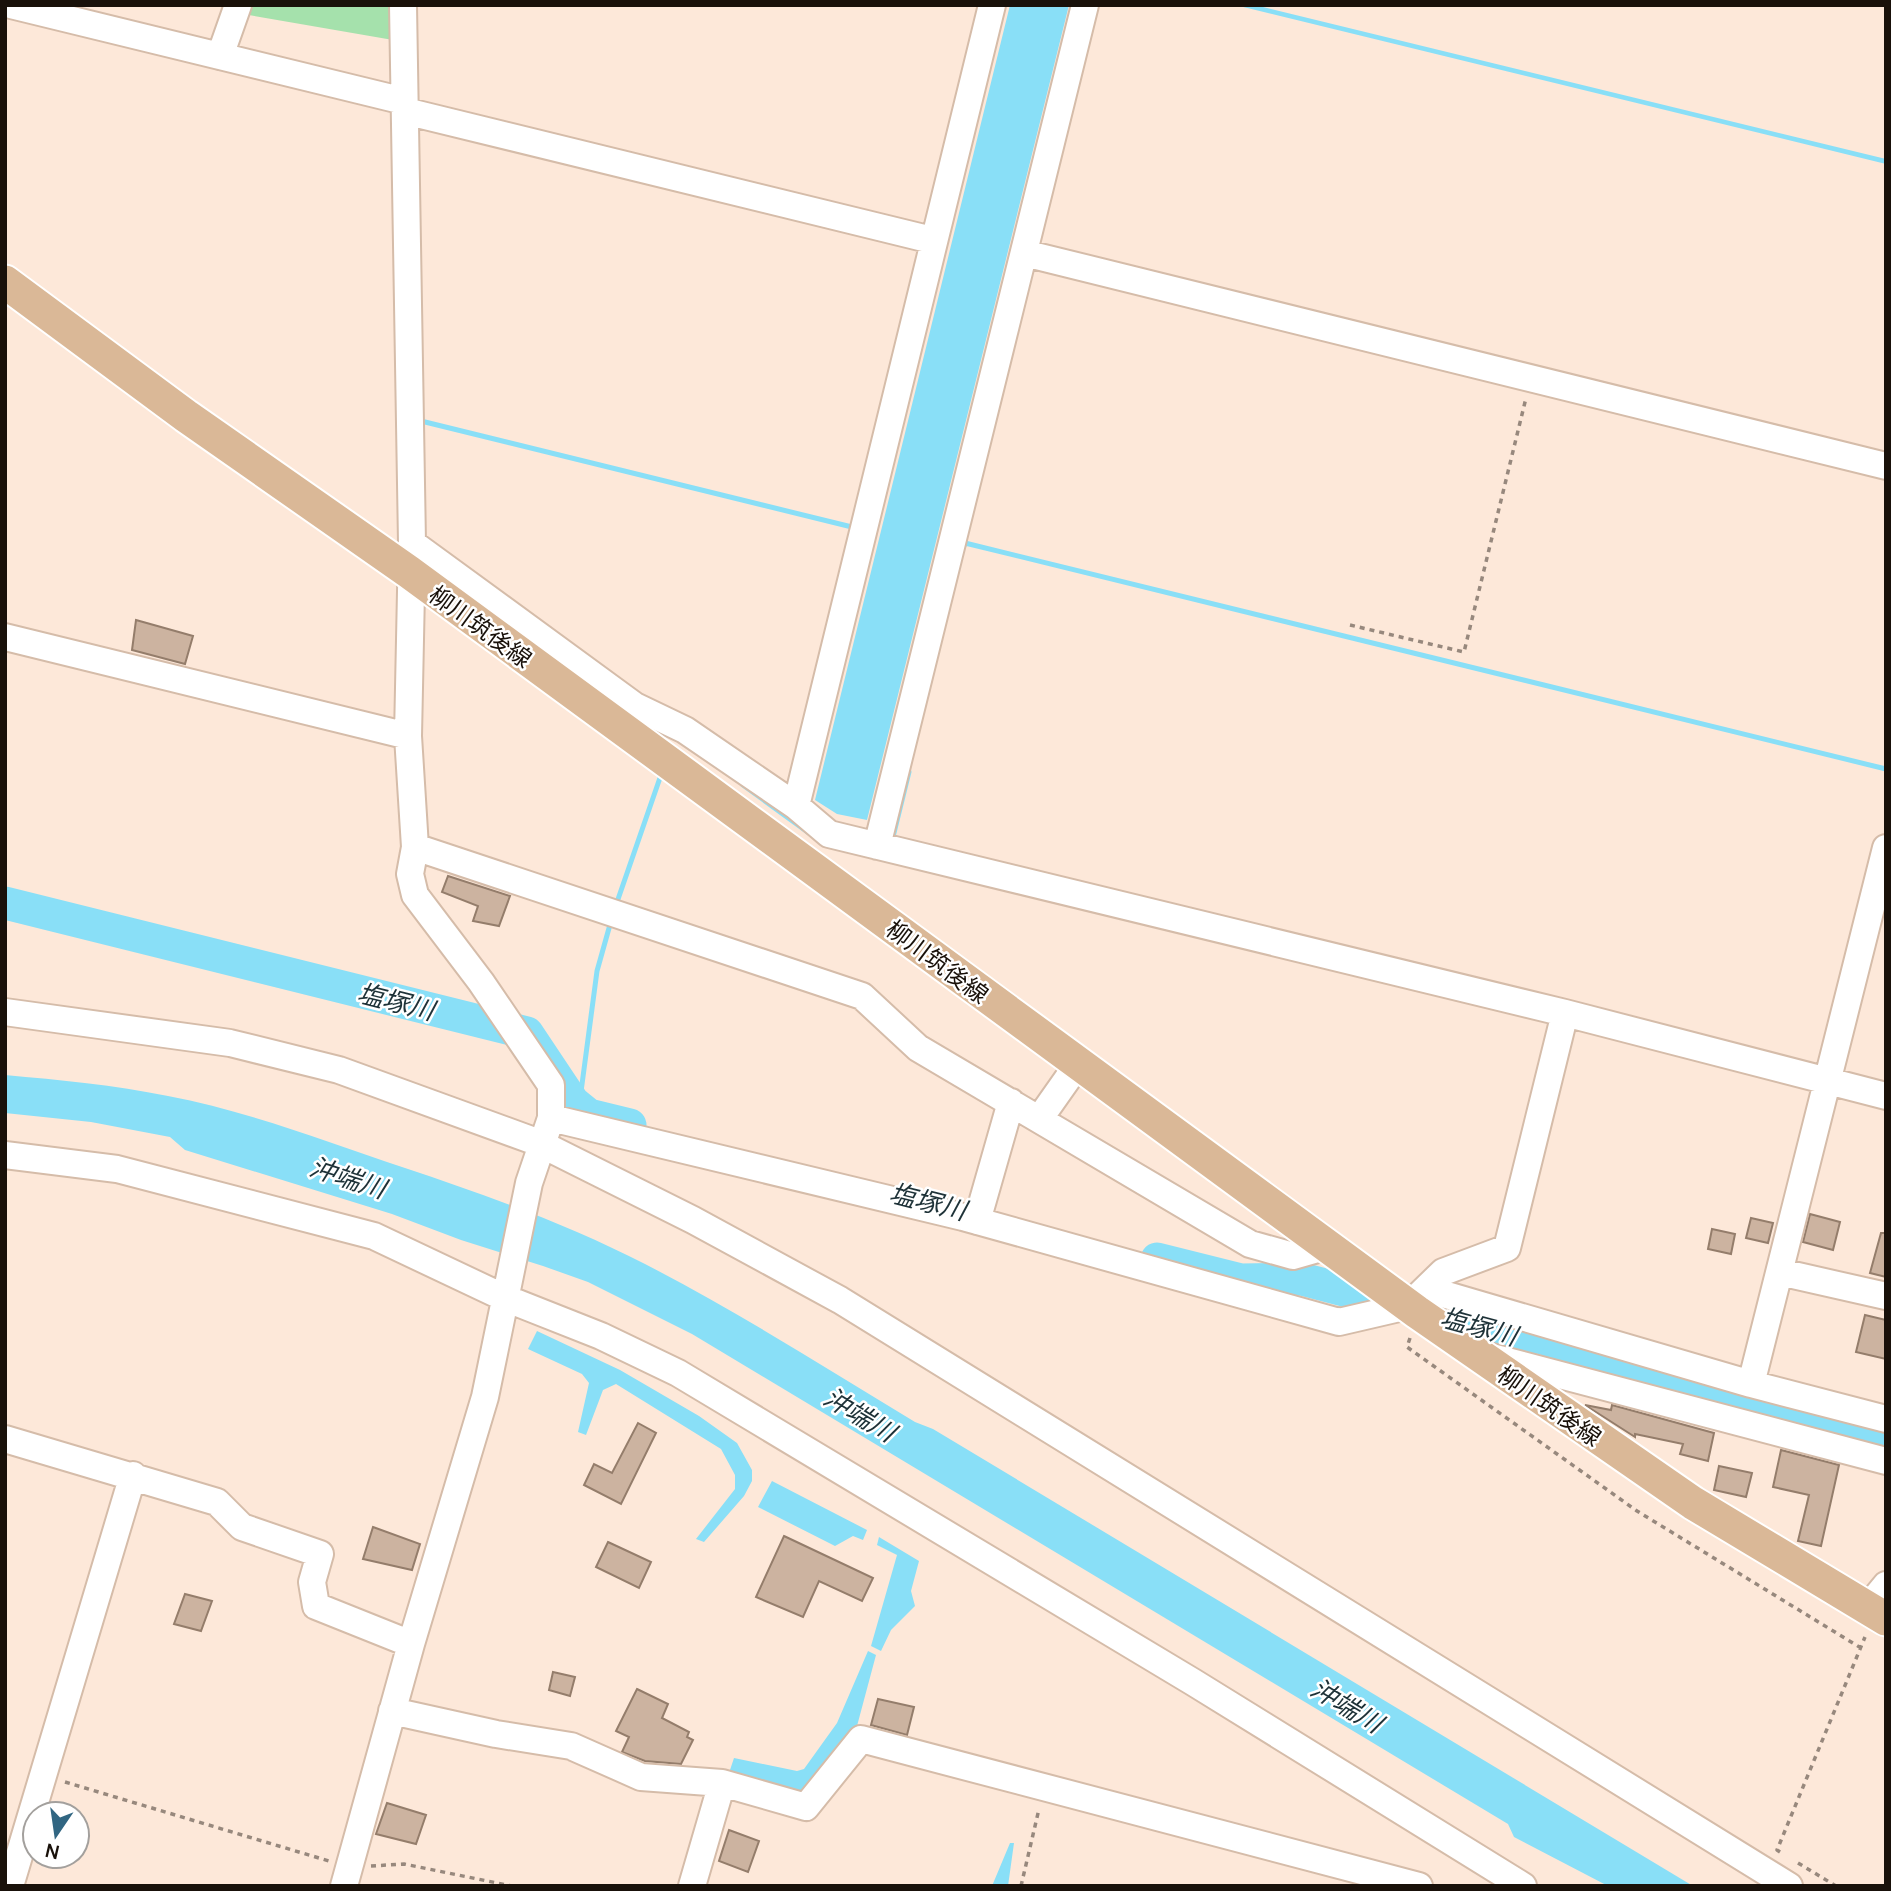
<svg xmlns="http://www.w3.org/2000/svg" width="1891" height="1891" font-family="Manrope,'Noto Sans JP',sans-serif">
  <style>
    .green { fill: #a5e1ac }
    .water { fill: #89dff7 }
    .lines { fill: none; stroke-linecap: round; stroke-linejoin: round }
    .stream { stroke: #89dff7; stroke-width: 5 }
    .river { stroke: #89dff7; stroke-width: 33 }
    .building { fill: #ccb3a0; stroke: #947d6b; stroke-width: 2 }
    .minor-casing { stroke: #d5bca9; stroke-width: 30 }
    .major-casing { stroke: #fff; stroke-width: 37 }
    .path { stroke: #97887d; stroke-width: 3.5; stroke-dasharray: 5 5; stroke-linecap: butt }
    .minor { stroke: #fff; stroke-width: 26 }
    .major { stroke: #dab897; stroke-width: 33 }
    .labels { text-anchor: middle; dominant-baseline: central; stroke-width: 5; stroke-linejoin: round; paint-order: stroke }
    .street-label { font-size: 24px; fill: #19110a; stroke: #fff }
    .water-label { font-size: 26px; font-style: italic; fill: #1e3238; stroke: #fff }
  </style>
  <rect width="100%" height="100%" fill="#fde8d9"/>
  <path class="green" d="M246 5H393V40L243 14Z"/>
  <path class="water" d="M1010 5H1069L867 820 837 814 815 800Z
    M1235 5H1255L1886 159V164Z
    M5 1075C60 1080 114 1085 168 1096 248 1111 327 1142 405 1168 486 1195 569 1225 645 1264 738 1312 826 1368 915 1422L933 1429 1693 1886H1608L1514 1837 1508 1824 692 1334 588 1282 543 1266 461 1240 392 1214 185 1150 170 1137 91 1122 5 1113Z
    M1483 1314 1886 1428V1448L1550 1363 1549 1358 1490 1336Z
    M537 1331 620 1370 699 1416 737 1443 752 1470V1481L744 1496 704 1542 696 1539 735 1489V1475L721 1449 616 1384 603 1390 586 1435 578 1432 589 1383 582 1374 528 1349Z
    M772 1481 867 1530 863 1540 853 1536 835 1546 758 1507Z
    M879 1537 919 1561 911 1591 915 1606 891 1630 881 1651 871 1646 897 1555 877 1545Z
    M868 1651 876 1655 857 1726 808 1796 728 1776 734 1758 797 1771 804 1769 837 1723Z
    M1010 1843H1014L1008 1886H992Z"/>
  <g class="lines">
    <path class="stream" d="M421 421 856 528
      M963 548 965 543 1886 769
      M743 785 809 833
      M892 841 909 772
      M616 905 662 772
      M579 1107 597 971 611 921"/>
    <path class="river" d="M5 903 527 1033 573 1102 589 1115 630 1125
      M1157 1259 1241 1280 1302 1279 1530 1339"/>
  </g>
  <path class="building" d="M136 620 193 636 185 664 132 650Z
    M448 876 510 896 499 926 473 921 478 906 442 892Z
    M1810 1214 1840 1222 1833 1250 1803 1242Z
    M1751 1218 1773 1223 1768 1243 1746 1238Z
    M1712 1229 1735 1234 1731 1254 1708 1249Z
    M1881 1233H1886V1277L1870 1273Z
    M1865 1315 1886 1320V1359L1856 1352Z
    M1585 1405 1611 1410 1612 1405 1714 1433 1708 1461 1680 1454 1683 1444 1635 1434V1437Z
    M638 1423 656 1433 621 1504 584 1485 594 1464 612 1473Z
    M1781 1450 1839 1465 1821 1546 1798 1541 1809 1495 1773 1487Z
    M1719 1466 1752 1473 1746 1497 1714 1490Z
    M373 1527 420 1544 412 1570 363 1559Z
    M784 1536 873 1578 862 1601 819 1581 803 1617 756 1597Z
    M608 1542 651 1562 639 1588 596 1567Z
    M185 1594 212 1601 201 1631 174 1624Z
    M553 1672 575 1677 570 1696 549 1690Z
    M637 1689 668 1704 662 1718 689 1732 687 1737 693 1740 681 1764 645 1761 622 1752 629 1737 616 1731Z
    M878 1699 914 1707 907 1735 871 1725Z
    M387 1803 426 1815 416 1844 376 1834Z
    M729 1830 759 1841 748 1872 719 1861Z"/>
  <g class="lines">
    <g class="minor-casing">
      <path id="minor" d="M11 5 404 101
        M220 56 238 5
        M405 111 932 240
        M1024 253 1886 466
        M412 543 635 706 685 730 796 806 829 834 1565 1013 1886 1096
        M5 637 408 736
        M796 806 992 5
        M877 846 1085 5
        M415 847 862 996 918 1048 1250 1244 1293 1256 1328 1246
        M5 1012 230 1043 339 1070 537 1142 693 1220 840 1300 1789 1886
        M551 1118 963 1217 1339 1322 1408 1306 1443 1272 1507 1248 1565 1013
        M1040 1118 1078 1064
        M5 1155 117 1169 374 1236 505 1298 601 1336 678 1373 1193 1682 1523 1886
        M977 1221 1011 1102
        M1780 1272 1886 1296
        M1426 1289 1751 1384 1886 1419
        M1488 1356 1886 1461
        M1751 1384 1886 848
        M5 1439 217 1502 242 1527 320 1554 312 1582 316 1606 411 1644
        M1867 1608 1886 1585
        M392 1711 496 1734 571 1746 641 1777 722 1783 806 1807 861 1739 1419 1886
        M10 1886 133 1475
        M344 1886 411 1644 485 1397 529 1183 551 1118V1085L481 982 415 895 410 874 415 847 408 736 412 543 403 5
        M692 1886 722 1783"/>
    </g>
    <g class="major-casing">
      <path id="major" d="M5 282 186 416 409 572 1417 1312 1693 1503 1886 1619"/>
    </g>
    <path class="path" d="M1350 625 1464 652 1526 398
      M1410 1338 1407 1347 1637 1511 1861 1648
      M65 1782 329 1861
      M1780 1852 1777 1850 1865 1637
      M1798 1863 1836 1886
      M371 1866 404 1864 512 1886
      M1021 1886 1039 1809"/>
    <use href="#minor" class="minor"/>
    <use href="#major" class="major"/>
  </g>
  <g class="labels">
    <g class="street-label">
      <text transform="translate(481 626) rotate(36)">柳川筑後線</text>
      <text transform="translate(938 961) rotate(37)">柳川筑後線</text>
      <text transform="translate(1550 1405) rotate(35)">柳川筑後線</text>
    </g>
    <g class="water-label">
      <text transform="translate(396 1001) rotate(14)">塩塚川</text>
      <text transform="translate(348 1177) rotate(18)">沖端川</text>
      <text transform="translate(928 1201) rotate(14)">塩塚川</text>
      <text transform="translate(1479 1326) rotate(15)">塩塚川</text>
      <text transform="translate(860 1414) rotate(31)">沖端川</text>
      <text transform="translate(1347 1705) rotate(31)">沖端川</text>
    </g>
  </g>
  <rect width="1891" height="1891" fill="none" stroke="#19110a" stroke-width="14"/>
  <g transform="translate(56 1835) rotate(193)"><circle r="33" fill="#ffffff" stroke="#a3a09d" stroke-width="2"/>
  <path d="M0-5L12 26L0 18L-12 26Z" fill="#316682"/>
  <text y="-10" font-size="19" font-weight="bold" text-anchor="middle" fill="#19110a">N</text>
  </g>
</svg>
